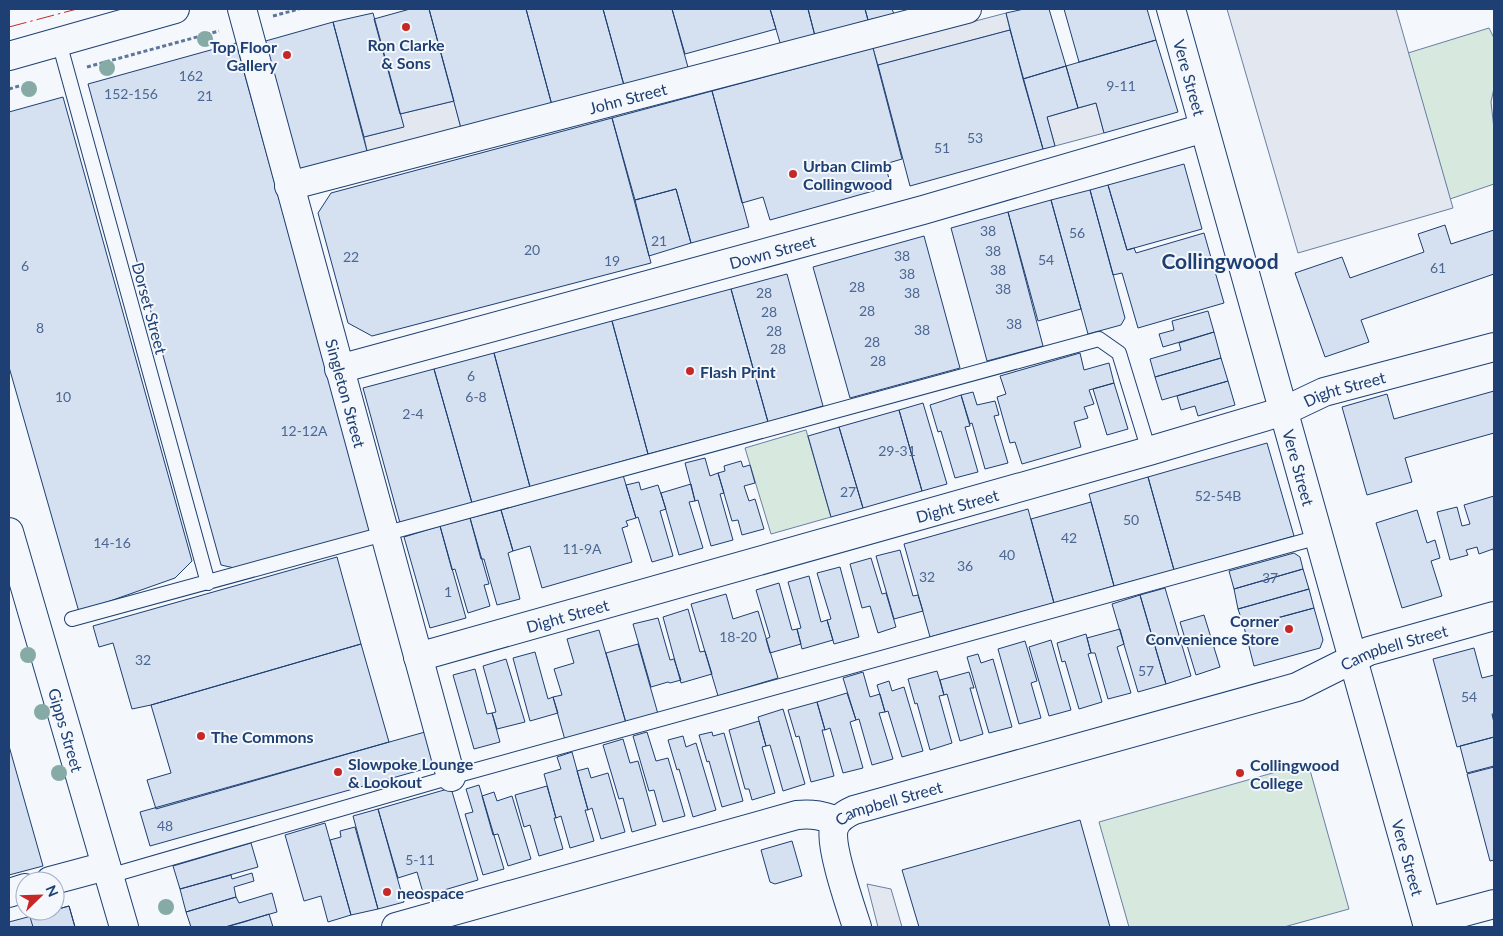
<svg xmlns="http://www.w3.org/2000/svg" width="1503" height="936" font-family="Lato,sans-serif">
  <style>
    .green { fill: #d7e8df; stroke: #687fa3 }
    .parking { fill: #e3e8f0; stroke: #687fa3 }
    .building { fill: #d5e0f0; stroke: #1d3f73 }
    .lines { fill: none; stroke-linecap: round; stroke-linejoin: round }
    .service-casing { stroke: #1d3f73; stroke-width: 16 }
    .minor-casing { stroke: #1d3f73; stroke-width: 30 }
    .tertiary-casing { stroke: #1d3f73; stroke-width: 30 }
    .path { stroke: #5e769c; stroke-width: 3; stroke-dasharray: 4 2.5; stroke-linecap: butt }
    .service { stroke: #f4f7fb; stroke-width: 14 }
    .minor { stroke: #f4f7fb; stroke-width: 28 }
    .tertiary { stroke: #f4f7fb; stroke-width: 28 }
    .power { stroke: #c62828; stroke-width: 1; stroke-dasharray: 18 4 2.5 4; stroke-linecap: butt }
    .tree { fill: #86aba6 }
    .poi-dot { fill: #c62828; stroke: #f4f7fb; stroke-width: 2 }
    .labels { text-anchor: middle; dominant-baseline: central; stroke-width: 4; stroke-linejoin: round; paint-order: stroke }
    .number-label { font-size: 14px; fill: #4b6792 }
    .poi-label { font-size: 16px; font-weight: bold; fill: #1d3f73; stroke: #f4f7fb; text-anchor: start }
    .street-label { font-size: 16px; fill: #1d3f73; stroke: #f4f7fb }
    .district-label { font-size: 21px; font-weight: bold; fill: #1d3f73; stroke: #f4f7fb }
  </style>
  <rect width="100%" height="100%" fill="#f4f7fb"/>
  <path class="green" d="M1489 28 1494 38V88L1491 102 1494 129V184L1450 199 1408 53Z
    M806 430 831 517 771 534 745 448Z
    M1308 763 1349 909 1284 927H1129L1099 822Z"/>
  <path class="parking" d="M1227 9H1396L1453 208 1298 253Z
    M1006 13 1010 30 878 65 873 48Z
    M454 101 462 132 368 155 364 137 403 127 400 114Z
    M1096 103 1104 133 1055 146 1047 117Z
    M867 884 891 889 902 927H878Z"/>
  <path class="building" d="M410 9H429L454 101 400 114 374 19Z
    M429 9H526L553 109 462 132Z
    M526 9H603L625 89 553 109Z
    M603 9H672L689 71 625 89Z
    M672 9H770L776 29 685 54Z
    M770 9H808L815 36 781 46Z
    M808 9H865L868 20 815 36Z
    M865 9H892L894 14 868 20Z
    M1024 9H1049L1066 66 1023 79 1006 13Z
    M1064 9H1147L1156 40 1079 62Z
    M373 13 404 127 364 137 333 22Z
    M333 22 368 155 298 174 262 42Z
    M1010 30 1043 149 910 186 878 65Z
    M1156 40 1178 112 1104 133 1096 103 1078 108 1066 66Z
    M236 43 371 532 239 569 221 565 88 84Z
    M873 48 902 159 885 164 891 186 770 220 763 197 742 203 712 91Z
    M1066 66 1078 108 1047 117 1055 146 1043 149 1023 79Z
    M712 91 749 227 691 243 676 189 635 200 612 118Z
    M63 97 192 561 175 578 79 612 9 367V112Z
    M612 118 651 263 372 336 348 323 318 213 331 193Z
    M1184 164 1202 229 1127 250 1108 185Z
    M1108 185 1127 250 1134 248 1136 253 1204 233 1224 303 1138 328 1122 273 1113 275 1090 190Z
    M676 189 691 243 649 256 635 200Z
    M1090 190 1125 318 1121 325 1088 334 1051 200Z
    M1051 200 1081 309 1038 321 1008 212Z
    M1008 212 1043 346 987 361 951 228Z
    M1445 225 1451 244 1494 230V274L1361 320 1369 342 1325 357 1295 273 1342 257 1350 278 1424 252 1418 234Z
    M924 236 960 368 850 398 813 267Z
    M787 274 823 406 768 422 731 289Z
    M731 289 768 422 648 454 612 321Z
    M1208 311 1214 332 1163 347 1159 334 1174 330 1172 321Z
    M612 321 648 454 530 487 494 353Z
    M1214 332 1221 358 1155 377 1150 359 1181 350 1179 343Z
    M494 353 530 487 472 503 434 369Z
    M1080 353 1084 370 1109 363 1114 383 1089 390 1094 404 1084 407 1088 418 1074 422 1081 447 1022 464 1015 442 1010 443 997 397 1006 394 1000 376Z
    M1221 358 1228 381 1162 400 1155 377Z
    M434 369 472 503 400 523 363 388Z
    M1228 381 1235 405 1198 416 1195 406 1181 410 1177 396Z
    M1114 383 1128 429 1107 435 1093 389Z
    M1494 391V433L1405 458 1412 482 1367 495 1342 407 1387 394 1394 419Z
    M973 392 977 405 995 401 999 415 994 416 1008 463 985 469 972 423 970 424 961 395Z
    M961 395 970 426 965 427 978 472 955 478 941 431 938 432 930 405Z
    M923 403 947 484 922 491 899 410Z
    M899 410 922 491 863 508 839 427Z
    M839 427 863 508 831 517 808 436Z
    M1267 443 1294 536 1174 570 1148 477Z
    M705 458 710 476 718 473 724 493 720 494 733 540 711 546 698 500 695 501 685 463Z
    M741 461 743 467 750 465 755 483 744 486 749 501 755 499 764 529 742 535 738 520 732 521 718 473 725 471 724 466Z
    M623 475 636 518 626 521 628 526 622 528 632 562 542 588 530 546 513 551 501 510Z
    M1148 477 1174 570 1114 586 1089 494Z
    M639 482 641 490 658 485 666 509 660 511 673 556 652 562 638 517 636 518 626 485Z
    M691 484 695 501 689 502 703 548 679 555 661 493Z
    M1494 496V554L1493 549 1479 554 1477 547 1466 550 1468 555 1450 560 1437 512 1457 507 1462 526 1470 524 1464 505Z
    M1091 502 1114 586 1054 603 1031 519Z
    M1028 509 1054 603 930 637 904 544Z
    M501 510 513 551 508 553 520 599 497 605 484 559H481L470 518Z
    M1417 510 1427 543 1435 540 1440 558 1431 561 1442 596 1402 608 1376 523Z
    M470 518 489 584 484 585 490 606 468 613 455 569 452 570 440 526Z
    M440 526 466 618 430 628 404 537Z
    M900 550 913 596 918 595 923 611 894 619 876 556Z
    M1294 553 1300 557 1303 569 1234 589 1229 571Z
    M337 557 361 644 151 705 132 709 113 643 99 647 93 626Z
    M871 558 882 594 886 593 896 627 878 633 870 606 862 608 850 564Z
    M840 567 859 637 834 644 827 620 831 619 817 573Z
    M1303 569 1309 589 1238 609 1234 589Z
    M809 576 821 622 827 620 833 640 802 649 797 629 801 628 788 582Z
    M779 583 792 630 797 629 801 644 770 653 766 639 770 637 756 590Z
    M1165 588 1191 676 1166 684 1140 595Z
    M1309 589 1314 608 1244 627 1238 609Z
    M726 594 733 619 758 611 778 678 718 696 691 604Z
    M1140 595 1166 684 1138 692 1112 604Z
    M1314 608 1323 640 1320 648 1254 666 1244 627Z
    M688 609 700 652 705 651 712 674 681 683 663 617Z
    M1204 615 1220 667 1196 675 1180 622Z
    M658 618 670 660 674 659 681 680 670 683 668 682 651 687 633 624Z
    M1120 629 1124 644 1117 647 1131 693 1108 699 1095 653H1091L1087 638Z
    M599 630 626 723 565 740 553 697 562 695 554 669 574 663 567 639Z
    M1086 634 1091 653 1088 654 1102 702 1079 709 1065 661 1062 662 1057 643Z
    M1051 640 1071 710 1049 716 1029 647Z
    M1025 641 1037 681 1031 683 1041 718 1019 724 998 649Z
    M361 644 389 742 156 809 147 780 171 773 151 705Z
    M638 644 658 714 626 723 606 653Z
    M1474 648 1482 678 1494 675V714H1492L1494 723V737L1457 747 1433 659Z
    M535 652 548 699 553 697 558 713 530 721 513 658Z
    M978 654 981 663 993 659 1012 727 989 733 967 657Z
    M506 659 525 722 497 729 492 713 496 712 483 666Z
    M475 669 487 714 492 713 500 742 474 749 453 675Z
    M937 671 944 695 939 696 952 743 930 750 917 703 915 704 908 679Z
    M863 672 870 697 880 694 885 712 879 713 893 759 872 765 859 719 856 720 843 678Z
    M969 672 974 688H970L983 734 960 741 947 694 944 695 940 680Z
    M889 681 892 691 904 687 923 751 902 757 888 711 885 712 877 685Z
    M847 693 856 720 850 722 863 768 843 773 830 728 825 730 817 702Z
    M817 702 825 730H822L834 776 811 782 799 736 796 737 788 710Z
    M783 709 805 784 783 791 770 745 766 746 758 717Z
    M759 721 766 746 762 747 775 793 752 800 749 789H745L729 730Z
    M425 732 435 766 150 846 140 812Z
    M647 732 656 761 668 758 685 816 663 822 654 790 649 791 633 736Z
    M712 732 713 736 724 733 743 801 722 807 709 761 707 762 699 735Z
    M683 736 686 747 696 743 716 810 693 817 679 769 677 770 668 740Z
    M1494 737V766L1467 773 1460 746Z
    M623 739 630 763 638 761 656 825 632 832 623 798 619 799 603 745Z
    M9 746 43 866 9 875Z
    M572 752 588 810H585L594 841 570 848 561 816 556 818 544 774 561 769 557 757Z
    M1494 767V860L1490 861 1467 774Z
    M588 768 591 778 608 773 625 832 601 839 592 808 588 810 577 771Z
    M479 785 504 869 483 875 465 814 473 812 466 789Z
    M547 786 556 818H554L563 849 539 856 530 825 524 827 515 795Z
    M451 788 478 880 424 896 417 872 398 878 378 809Z
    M494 792 497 801 512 796 531 859 508 866 498 834 493 835 482 796Z
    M378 809 404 902 378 909 353 816Z
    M1080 820 1110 927H919L902 870Z
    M325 823 351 915 328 922 321 896 304 901 285 835Z
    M355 827 378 909 351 915 330 840 341 837 340 831Z
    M792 841 802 876 775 884 770 882 761 850Z
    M251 843 258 867 180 889 173 866Z
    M252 873 254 881 234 887 236 897 186 912 180 889 231 875 232 879Z
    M272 893 277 912 225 927H191L186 912 236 897 239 903Z
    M69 906 75 927H9V922Z
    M69 906 75 927H33L30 917Z
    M269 914 273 927H226L244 922Z"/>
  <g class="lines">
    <g class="service-casing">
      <path id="service" d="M59 42 208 583
        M72 619 1099 339 1119 353 1149 451
        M109 876 451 777 1319 537"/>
    </g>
    <g class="minor-casing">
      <g id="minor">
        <path id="s1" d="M242 9 451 777"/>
        <path id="s2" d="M1171 9 1428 927"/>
        <path id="s3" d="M289 186 967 9"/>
        <path id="s4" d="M339 369 923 210 1204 128"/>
        <path id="s5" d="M418 657 1149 451 1284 411 1324 392 1494 347"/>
        <path d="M50 881 106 866"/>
        <path d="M9 893 25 888"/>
        <path d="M1427 922 1494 904"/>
        <path d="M396 927 797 815C813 813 823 816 837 821"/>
        <path id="s6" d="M857 927C851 908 829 845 834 828 837 819 845 814 854 810L915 793 1297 687 1369 651 1494 616"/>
      </g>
    </g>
    <g class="tertiary-casing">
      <g id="tertiary">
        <path d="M9 56 175 9"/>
        <path id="s7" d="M9 532 124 927"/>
      </g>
    </g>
    <path class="path" d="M273 16 299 9
      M87 67 219 31
      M9 89 19 86"/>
    <use href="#service" class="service"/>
    <use href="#minor" class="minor"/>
    <use href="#tertiary" class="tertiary"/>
    <path class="power" d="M9 27 77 9"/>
  </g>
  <g class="tree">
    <circle cx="205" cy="39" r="8"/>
    <circle cx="107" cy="68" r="8"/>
    <circle cx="29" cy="89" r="8"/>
    <circle cx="28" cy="655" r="8"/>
    <circle cx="42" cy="712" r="8"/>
    <circle cx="59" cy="773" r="8"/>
    <circle cx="166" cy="907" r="8"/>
  </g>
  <g class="poi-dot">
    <circle cx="406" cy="27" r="5"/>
    <circle cx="287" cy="55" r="5"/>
    <circle cx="793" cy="174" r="5"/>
    <circle cx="690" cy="371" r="5"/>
    <circle cx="1289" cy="629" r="5"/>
    <circle cx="201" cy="736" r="5"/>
    <circle cx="338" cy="772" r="5"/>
    <circle cx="1240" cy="773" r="5"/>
    <circle cx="387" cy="892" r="5"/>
  </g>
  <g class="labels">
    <g class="number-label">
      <text x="191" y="75">162</text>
      <text x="1121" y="85">9-11</text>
      <text x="131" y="93">152-156</text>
      <text x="205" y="95">21</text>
      <text x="975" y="137">53</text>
      <text x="942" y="147">51</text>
      <text x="988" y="230">38</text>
      <text x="1077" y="232">56</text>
      <text x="659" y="240">21</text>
      <text x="532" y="249">20</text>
      <text x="993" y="250">38</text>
      <text x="902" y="255">38</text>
      <text x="351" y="256">22</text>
      <text x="1046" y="259">54</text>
      <text x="612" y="260">19</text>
      <text x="25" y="265">6</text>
      <text x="1438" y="267">61</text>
      <text x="998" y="269">38</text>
      <text x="907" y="273">38</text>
      <text x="857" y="286">28</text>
      <text x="1003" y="288">38</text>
      <text x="764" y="292">28</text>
      <text x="912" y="292">38</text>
      <text x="867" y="310">28</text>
      <text x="769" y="311">28</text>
      <text x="1014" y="323">38</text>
      <text x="40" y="327">8</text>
      <text x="922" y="329">38</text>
      <text x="774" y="330">28</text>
      <text x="872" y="341">28</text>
      <text x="778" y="348">28</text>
      <text x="878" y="360">28</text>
      <text x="471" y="375">6</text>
      <text x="63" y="396">10</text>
      <text x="476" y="396">6-8</text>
      <text x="413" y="413">2-4</text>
      <text x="304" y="430">12-12A</text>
      <text x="897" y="450">29-31</text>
      <text x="848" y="491">27</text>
      <text x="1218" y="495">52-54B</text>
      <text x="1131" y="519">50</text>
      <text x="1069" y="537">42</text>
      <text x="112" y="542">14-16</text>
      <text x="582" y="548">11-9A</text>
      <text x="1007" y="554">40</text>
      <text x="965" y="565">36</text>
      <text x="927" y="576">32</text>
      <text x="1270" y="577">37</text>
      <text x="448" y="591">1</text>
      <text x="738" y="636">18-20</text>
      <text x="143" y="659">32</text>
      <text x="1146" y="670">57</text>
      <text x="1469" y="696">54</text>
      <text x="165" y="825">48</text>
      <text x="420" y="859">5-11</text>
    </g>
    <g class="poi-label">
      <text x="406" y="44" text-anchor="middle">Ron Clarke<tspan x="406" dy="18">&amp; Sons</tspan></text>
      <text x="277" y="46" text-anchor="end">Top Floor<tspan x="277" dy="18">Gallery</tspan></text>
      <text x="803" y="165">Urban Climb<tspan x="803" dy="18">Collingwood</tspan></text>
      <text x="700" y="371">Flash Print</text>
      <text x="1279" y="620" text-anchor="end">Corner<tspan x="1279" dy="18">Convenience Store</tspan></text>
      <text x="211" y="736">The Commons</text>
      <text x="348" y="763">Slowpoke Lounge<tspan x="348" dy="18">&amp; Lookout</tspan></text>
      <text x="1250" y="764">Collingwood<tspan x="1250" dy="18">College</tspan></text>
      <text x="397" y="892">neospace</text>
    </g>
    <g class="street-label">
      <text stroke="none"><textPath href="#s2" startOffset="71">Vere Street</textPath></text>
      <text stroke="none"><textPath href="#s3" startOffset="350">John Street</textPath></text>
      <text stroke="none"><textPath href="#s4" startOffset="449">Down Street</textPath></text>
      <text transform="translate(150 308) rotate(75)">Dorset Street</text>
      <text stroke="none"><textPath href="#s5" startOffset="965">Dight Street</textPath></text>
      <text stroke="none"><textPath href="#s1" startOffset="398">Singleton Street</textPath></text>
      <text stroke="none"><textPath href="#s2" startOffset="476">Vere Street</textPath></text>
      <text stroke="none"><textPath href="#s5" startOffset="560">Dight Street</textPath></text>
      <text stroke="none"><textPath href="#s5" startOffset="155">Dight Street</textPath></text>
      <text stroke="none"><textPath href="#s6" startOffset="695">Campbell Street</textPath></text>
      <text stroke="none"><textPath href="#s7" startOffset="206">Gipps Street</textPath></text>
      <text stroke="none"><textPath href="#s6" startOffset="165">Campbell Street</textPath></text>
      <text stroke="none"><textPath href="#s2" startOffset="881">Vere Street</textPath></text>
    </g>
    <g class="district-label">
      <text x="1220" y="260">Collingwood</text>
    </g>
  </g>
  <rect width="1503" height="936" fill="none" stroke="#1d3f73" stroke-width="20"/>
  <g transform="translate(40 896) rotate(67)"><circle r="24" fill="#f4f7fb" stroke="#9eadc5"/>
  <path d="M0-4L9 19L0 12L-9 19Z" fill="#c62828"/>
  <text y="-8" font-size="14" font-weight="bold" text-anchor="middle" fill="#1d3f73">N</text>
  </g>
</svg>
